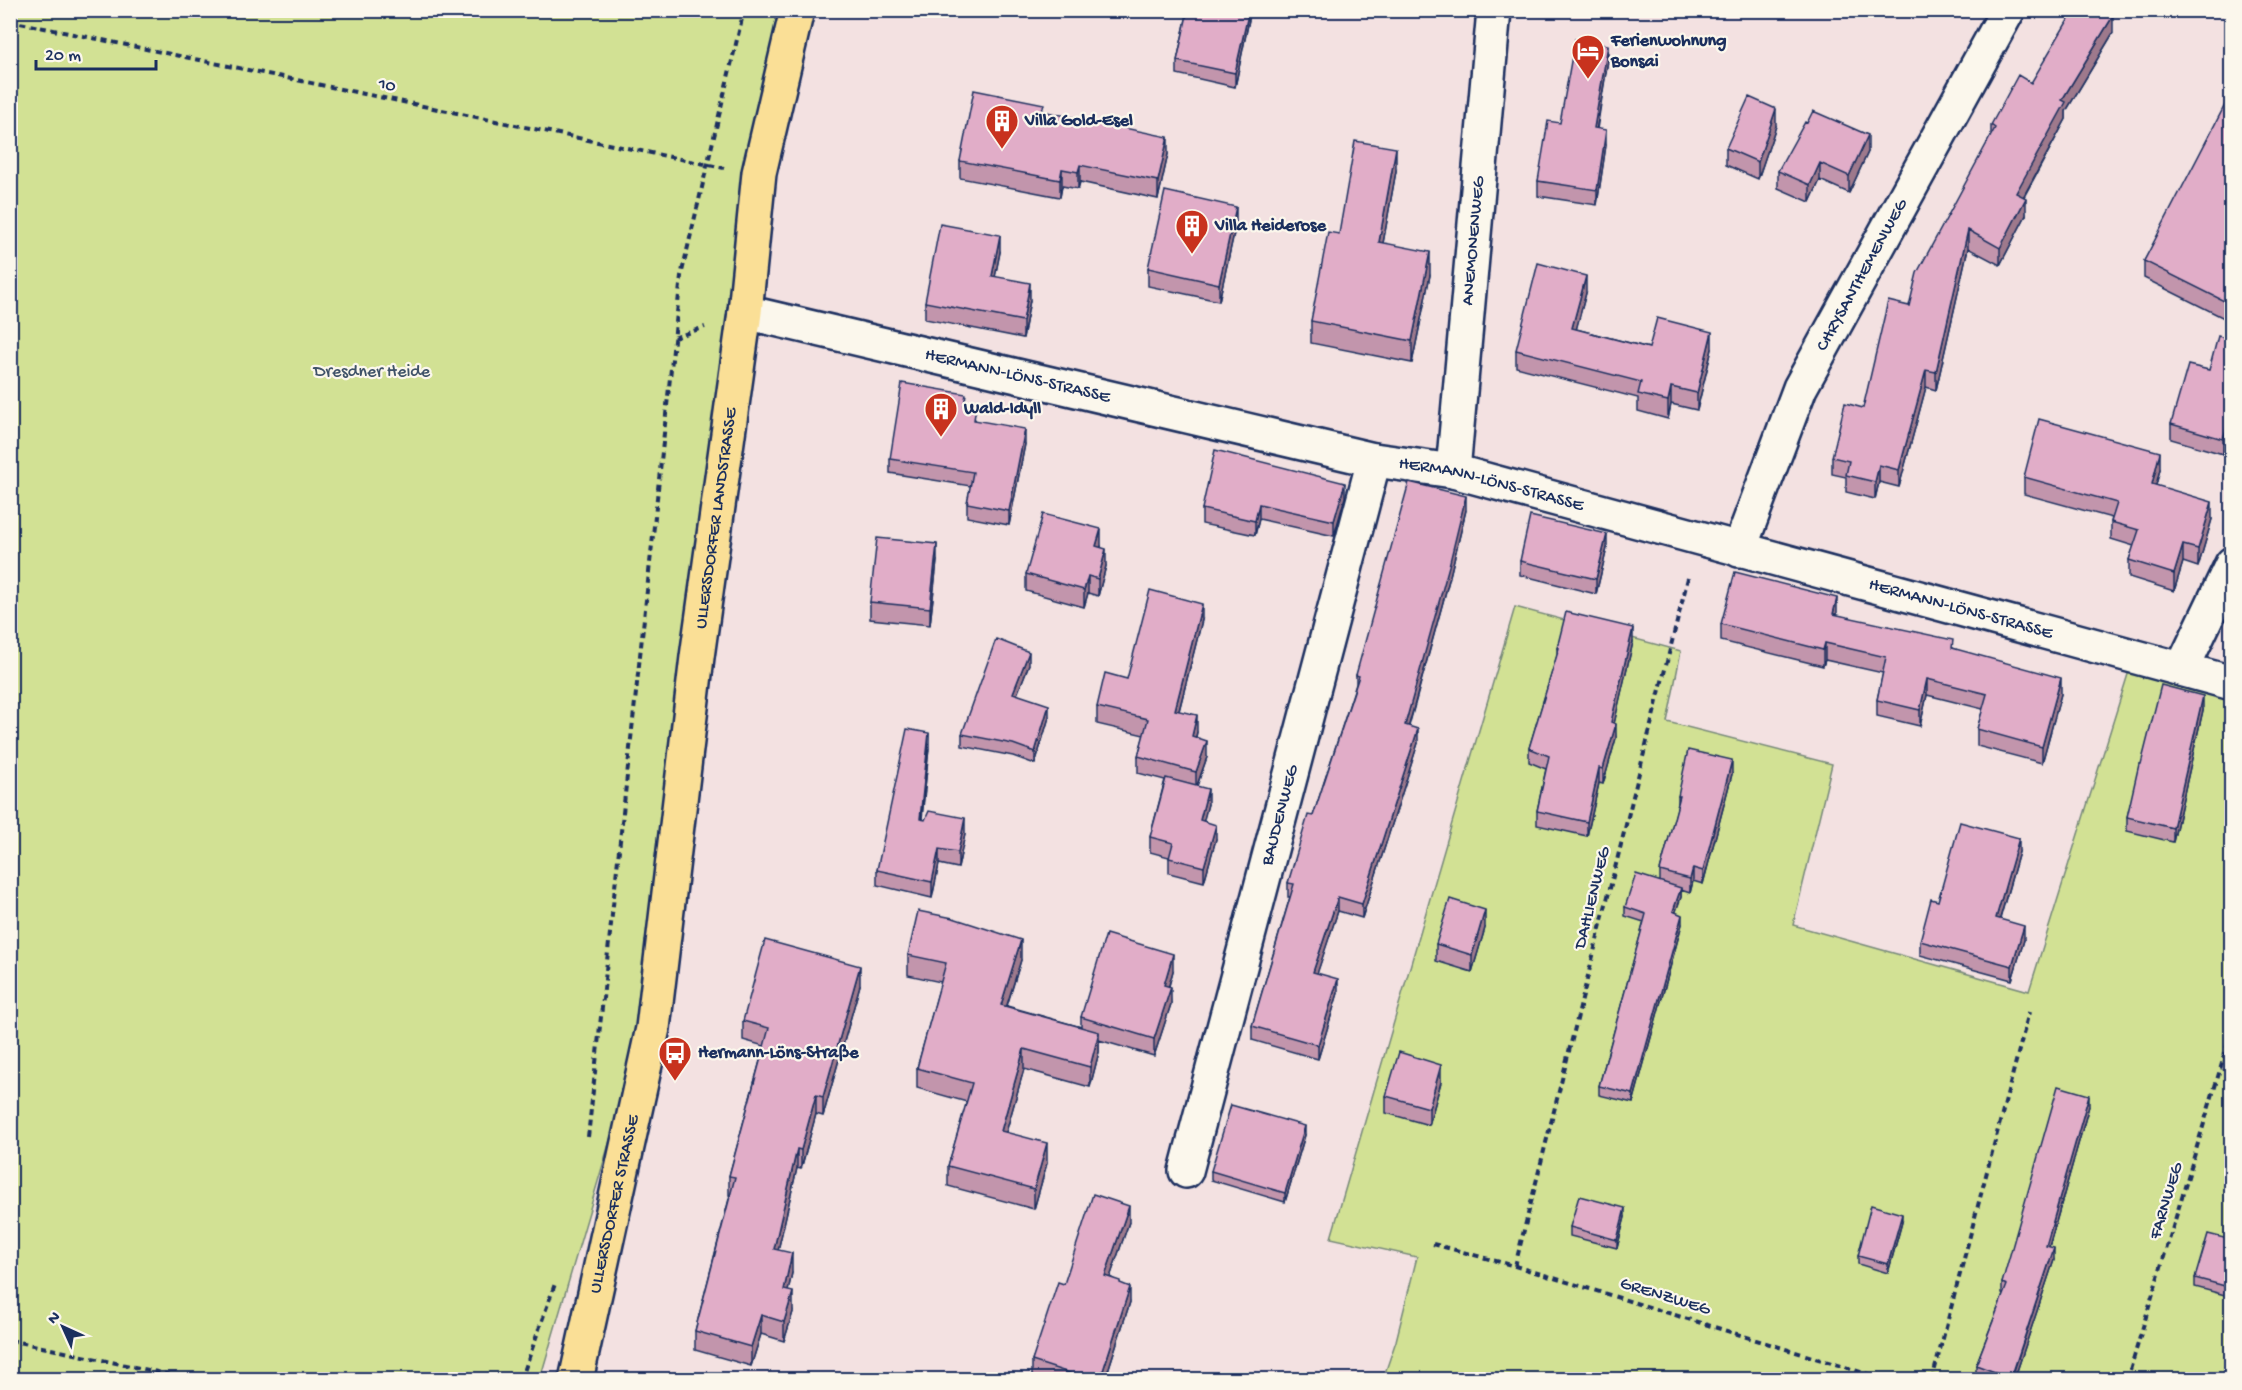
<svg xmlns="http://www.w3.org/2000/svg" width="2242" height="1390" font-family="'Gochi Hand',sans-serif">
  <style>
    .green { fill: #d2e194; stroke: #768879; stroke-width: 1.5 }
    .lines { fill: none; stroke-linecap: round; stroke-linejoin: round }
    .minor-casing { stroke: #1b2f5e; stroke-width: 38 }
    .major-casing { stroke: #1b2f5e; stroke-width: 38 }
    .path { stroke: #1b2f5e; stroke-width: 4; stroke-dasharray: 6 4.5; stroke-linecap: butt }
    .minor { stroke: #fbf7ec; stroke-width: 33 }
    .major { stroke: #fadf96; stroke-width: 33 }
    .wall { fill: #c295ac; stroke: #1b2f5e; stroke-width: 1.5 }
    .shaded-wall { fill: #9e798c; stroke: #1b2f5e; stroke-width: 1.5 }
    .building { fill: #e1adc8; stroke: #1b2f5e; stroke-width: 1.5 }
    .labels { text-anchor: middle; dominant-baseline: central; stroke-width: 4.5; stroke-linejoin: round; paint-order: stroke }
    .poi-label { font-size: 18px; font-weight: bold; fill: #1b2f5e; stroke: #fbf7ec; text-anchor: start }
    .street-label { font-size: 18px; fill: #1b2f5e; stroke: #fbf7ec }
    .park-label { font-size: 18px; fill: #405369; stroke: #fbf7ec }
  </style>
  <rect width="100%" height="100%" fill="#f3e1e1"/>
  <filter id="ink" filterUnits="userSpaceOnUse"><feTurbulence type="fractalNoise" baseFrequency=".0167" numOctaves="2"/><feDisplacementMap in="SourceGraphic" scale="12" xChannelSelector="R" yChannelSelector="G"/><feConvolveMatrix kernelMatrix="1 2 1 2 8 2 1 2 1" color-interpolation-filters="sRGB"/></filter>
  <g filter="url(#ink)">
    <path class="green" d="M10 11H794L638 1045 540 1379H11Z
      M1515 607 1681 651 1667 722 1832 764 1793 925 2029 991 2134 655 2231 683 2232 1030 2221 1069 2232 1073 2231 1379H1383L1396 1341 1417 1257 1331 1238Z"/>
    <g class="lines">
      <g class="minor-casing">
        <g id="minor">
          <path id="s1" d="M745 312 1374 460 1453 471 2232 683"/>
          <path id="s2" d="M1453 471 1494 10"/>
          <path id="s3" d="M1739 550 1800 388 2008 10"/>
          <path d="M2182 669 2232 564"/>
          <path id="s4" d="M1186 1171 1374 460"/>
        </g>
      </g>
      <g class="major-casing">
        <g id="major">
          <path id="s5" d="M576 1380 653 1028 697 657 745 312 759 173 797 10"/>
        </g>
      </g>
      <path class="path" d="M10 21 724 168
        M674 338 705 327
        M588 1137 681 276 744 10
        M1433 1244 1515 1266 1887 1380
        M1515 1266 1689 574
        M10 1340 194 1380
        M521 1380 556 1281
        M1932 1380 2029 1012
        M2127 1380 2232 1030"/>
      <use href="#minor" class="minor"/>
      <use href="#major" class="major"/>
    </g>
    <path class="wall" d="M1188 10H1251L1235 87 1177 74V61Z
      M1269 10H1295L1293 17Z
      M2113 33 2066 111V119L2024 197 2026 215 2000 265 1968 248 1936 390 1926 387 1899 487 1879 482 1875 499 1846 492V477L1832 474V457L1863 408 1909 306 1991 137V125Z
      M1608 60 1597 129 1606 145 1597 205 1538 196V181L1560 123Z
      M2232 105V322L2144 278V261Z
      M1044 111 1168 154 1158 199 1080 182 1078 189 1062 186 1060 197 960 178V161Z
      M1776 126 1758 179 1726 165V148Z
      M1868 152 1849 193 1820 180 1810 202 1778 188V171Z
      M1396 171 1383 243 1430 275 1412 363 1311 343V321L1339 234Z
      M1236 224 1219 301 1148 286V268Z
      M1000 252 995 276 1030 300 1023 338 925 319V302Z
      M1586 293 1576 329 1649 348 1712 349 1697 410 1671 404 1668 419 1638 411V398L1516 367V350Z
      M2232 340V425L2223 454 2171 439V424L2209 370Z
      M966 405 976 421 1025 444 1009 525 967 517V503L971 486 890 473V459Z
      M2160 469 2156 485 2212 519 2198 567 2183 562 2174 591 2129 577V560L2134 546 2111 539V522L2112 518 2024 494V477Z
      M1345 497 1334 536 1259 519 1255 535 1202 524V509Z
      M1466 510 1449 580 1409 726 1418 743 1362 918 1338 911 1317 973 1338 993 1318 1059 1252 1040V1026L1290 897H1288V883L1313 816 1356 684V675Z
      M1101 546 1106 566 1098 596 1088 593 1084 607 1026 591V574Z
      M1607 548 1596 594 1520 575V561Z
      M937 561 930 625 870 619V602Z
      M1837 615 1953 648 2061 694 2042 763 1977 746V729L1983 709 1927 695 1920 726 1877 716V700L1883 673 1825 660 1823 666 1721 641V624Z
      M1202 620 1179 711 1197 732 1196 737 1207 757 1197 786 1208 804 1203 821 1216 839 1204 882 1169 873V857L1150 852V837L1165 780 1138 773V756L1144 735 1097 724V707L1127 679Z
      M1633 642 1614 723 1616 738 1603 784 1599 783 1587 836 1537 825V811L1546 769 1529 762V748L1557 656V648Z
      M1029 664 1017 694 1049 717 1035 764 1013 756 962 746V734Z
      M2203 710 2173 842 2127 831V817L2141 764Z
      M929 748 922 819 965 834 958 868 939 864 932 898 877 885V870Z
      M1732 774 1703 884 1693 881 1690 893 1681 890V897L1675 912 1682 924 1633 1103 1599 1095V1086L1644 922 1625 916V907L1660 882V871L1678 805V796Z
      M2019 852 2000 919 2024 940 2012 980 1920 955V941L1938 901Z
      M1485 928 1472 972 1436 961V944Z
      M908 955 1021 960 1007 1006 1081 1027V1017L1173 971 1169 986 1171 1004 1154 1056 1099 1040V1052L1090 1087 1024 1069 1006 1132 1047 1163 1034 1209 948 1186V1166L967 1102 917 1088V1068L941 982 908 975Z
      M860 985 823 1116 816 1114 801 1169 797 1168 778 1250 792 1273 788 1291 793 1312 784 1341 761 1334 751 1366 695 1350V1331L730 1195H729V1176L764 1046 743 1040V1021Z
      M1441 1082 1429 1125 1386 1113V1096Z
      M2089 1106 2049 1247 2054 1260 2014 1380H1986L1976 1376V1365L2003 1295 2002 1294V1283Z
      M1305 1135 1285 1202 1211 1180V1171Z
      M1625 1217 1617 1248 1570 1236V1227Z
      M1129 1222 1110 1277 1120 1283 1130 1302 1105 1380H1042L1032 1376V1361L1064 1284Z
      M1902 1222 1888 1273 1858 1264V1256Z
      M2232 1240V1271L2225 1295 2195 1287V1278Z"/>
    <path class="shaded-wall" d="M1249 10H1251L1235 87V73Z
      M2113 16V33L2066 111V119L2016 210V193L2062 100Z
      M1608 45V60L1594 143V128Z
      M1776 109V126L1758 179V162Z
      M1606 130V145L1597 205V190Z
      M1868 135V152L1849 193V176Z
      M1168 137V154L1158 199V181Z
      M1396 148V171L1379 265V242Z
      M1820 163V180L1810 202V185Z
      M1080 165V182L1078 189V172Z
      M1062 169V186L1060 197V180Z
      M2026 198V215L2000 265V248Z
      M1236 207V224L1219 301V284Z
      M1968 230V248L1936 390V372Z
      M1000 235V252L992 293V276Z
      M1430 252V275L1412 363V341Z
      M1586 276V293L1572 345V328Z
      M1030 283V300L1023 338V321Z
      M1712 332V349L1697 410V393Z
      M1926 370V387L1899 487V470Z
      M1671 387V404L1668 419V401Z
      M2232 410V425L2223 454V439Z
      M1025 429V444L1009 525V511Z
      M2160 452V469L2152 501V484Z
      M1879 465V482L1875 499V482Z
      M1345 483V497L1334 536V521Z
      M1466 496V510L1449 580 1405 739V725Z
      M2212 502V519L2198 567V549Z
      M1259 504V519L1255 535V521Z
      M1101 529V546L1096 564V546Z
      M1607 534V548L1596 594V579Z
      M937 544V561L930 625V608Z
      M2183 545V562L2174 591V574Z
      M1106 549V566L1098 596V579Z
      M1088 576V593L1084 607V590Z
      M1837 598V614H1833Z
      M1202 604V620L1175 726V710Z
      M1633 628V642L1611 737V722Z
      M1825 643V660L1823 666V650Z
      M1029 652V664L1013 705V693Z
      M2061 678V694L2042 763V747Z
      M1927 679V695L1920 726V710Z
      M2203 696V710L2173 842V828Z
      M1049 705V717L1035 764V752Z
      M1197 715V732L1192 752V736Z
      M1616 724V738L1603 784V769Z
      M1418 729V743L1362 918V904Z
      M929 733V748L920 834V819Z
      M1207 741V757L1196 788V772Z
      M1732 760V774L1703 884V871Z
      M1599 768V783L1587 836V822Z
      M1208 789V804L1200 835V820Z
      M965 818V834L958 868V852Z
      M1216 825V839L1204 882V867Z
      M2019 838V852L1996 932V918Z
      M939 849V864L932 898V882Z
      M1693 868V881L1690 893V879Z
      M1681 888V897L1673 920V911Z
      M1338 897V911L1313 986V972Z
      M1485 910V928L1472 972V955Z
      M1682 915V924L1633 1103V1094Z
      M2024 926V940L2012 980V966Z
      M1021 940V960L1001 1024V1005Z
      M1173 954V971L1164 1002V985Z
      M860 966V985L823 1116V1097Z
      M1338 979V993L1318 1059V1045Z
      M1171 987V1004L1154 1056V1039Z
      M1099 1032V1052L1090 1087V1067Z
      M1024 1049V1069L1001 1150V1131Z
      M1441 1065V1082L1429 1125V1108Z
      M816 1095V1114L801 1169V1150Z
      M2089 1095V1106L2046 1257V1246Z
      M1305 1126V1135L1285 1202V1193Z
      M1047 1143V1163L1034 1209V1189Z
      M797 1149V1168L774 1268V1249Z
      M1129 1206V1222L1105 1292V1276Z
      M1625 1208V1217L1617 1248V1240Z
      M1902 1214V1222L1888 1273V1264Z
      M2054 1248V1260L2014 1380H2011Z
      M792 1253V1273L784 1309V1290Z
      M2232 1262V1271L2225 1295V1286Z
      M1130 1287V1302L1105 1380H1100Z
      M793 1292V1312L784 1341V1322Z
      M761 1315V1334L751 1366V1347Z"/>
    <path class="building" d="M1188 10H1249L1235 73 1177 61Z
      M2074 10H2104L2113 16 2062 100 2066 102 2016 193 2026 198 2000 248 1968 230 1936 372 1926 370 1899 470 1879 465 1875 482 1846 475 1849 461 1832 457 1845 403 1863 408 1888 301 1909 306 1917 273 1995 128 1991 125 2018 75 2031 83Z
      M1575 39 1608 45 1594 128 1606 130 1597 190 1538 181 1548 121 1560 123Z
      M974 90 1044 104 1042 111 1168 137 1158 181 1080 165 1078 172 1062 169 1060 180 960 161Z
      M1749 97 1776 109 1758 162 1726 148Z
      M2226 103 2232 105V305L2144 261Z
      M1813 111 1868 135 1849 176 1820 163 1810 185 1778 171 1805 122 1807 123Z
      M1355 141 1396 148 1379 242 1430 252 1412 341 1311 321 1328 232 1339 234Z
      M1165 191 1236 207 1219 284 1148 268Z
      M940 224 1000 235 992 276 1030 283 1023 321 925 302Z
      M1538 263 1586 276 1572 328 1649 348 1657 318 1712 332 1697 393 1671 387 1668 401 1638 394 1641 382 1516 350Z
      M2218 336 2232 340V410L2223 439 2171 424 2188 365 2209 370Z
      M902 383 966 394 964 405 976 407 974 420 1025 429 1009 511 967 503 973 472 890 459Z
      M2039 419 2160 452 2152 484 2212 502 2198 549 2183 545 2174 574 2129 560 2139 530 2111 522 2117 503 2024 477Z
      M1215 450 1345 483 1334 521 1259 504 1255 521 1202 509Z
      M1409 482 1466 496 1449 566 1405 725 1418 729 1362 904 1338 897 1313 972 1338 979 1318 1045 1252 1026 1294 884 1288 883 1308 815 1313 816 1359 676 1356 675Z
      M1043 514 1101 529 1096 546 1106 549 1098 579 1088 576 1084 590 1026 574Z
      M1530 516 1607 534 1596 579 1520 561Z
      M877 538 937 544 930 608 870 602Z
      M1735 572 1837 598 1833 614 1953 640 1952 648 2061 678 2042 747 1977 729 1987 694 1927 679 1920 710 1877 700 1886 657 1825 643 1823 650 1721 624Z
      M1150 590 1202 604 1175 710 1197 715 1192 736 1207 741 1196 772 1138 756 1148 719 1097 707 1105 673 1127 679Z
      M1566 612 1633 628 1611 722 1616 724 1603 769 1599 768 1587 822 1537 811 1549 756 1529 748 1559 648H1557Z
      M996 639 1029 652 1013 693 1049 705 1035 752 1013 744 962 734Z
      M2161 685 2203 696 2173 828 2127 817 2139 764H2141Z
      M907 729 929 733 920 819 925 820 929 811 965 818 958 852 939 849 932 882 877 870Z
      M1688 750 1732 760 1703 871 1693 868 1690 879 1660 871 1680 796H1678Z
      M1166 778 1208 789 1200 820 1216 825 1204 867 1169 858 1173 843 1150 837Z
      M1960 822 2019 838 1996 918 2024 926 2012 966 1920 941 1931 899 1938 901Z
      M1636 874 1681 888 1673 911 1682 915 1633 1094 1599 1086 1646 914 1625 907Z
      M1450 899 1485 910 1472 955 1436 944Z
      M918 911 953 918 1021 940 1001 1005 1099 1032 1090 1067 1024 1049 1001 1131 1047 1143 1034 1189 948 1166 972 1083 917 1068 946 963 908 955Z
      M1106 934 1173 954 1164 985 1171 987 1154 1039 1081 1017Z
      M765 940 860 966 823 1097 816 1095 801 1150 797 1149 774 1249 792 1253 784 1290 793 1292 784 1322 761 1315 751 1347 695 1331 735 1177 729 1176 769 1028 743 1021Z
      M1399 1052 1441 1065 1429 1108 1386 1096Z
      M2058 1086 2089 1095 2046 1246 2054 1248 2011 1378 1976 1365 2007 1285 2002 1283Z
      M1231 1105 1305 1126 1285 1193 1211 1171Z
      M1093 1194 1129 1206 1105 1276 1120 1281V1283L1130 1287 1100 1380H1091L1032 1361 1058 1282 1064 1284Z
      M1579 1196 1625 1208 1617 1240 1570 1227Z
      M1871 1205 1902 1214 1888 1264 1858 1256Z
      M2208 1234 2232 1240V1262L2225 1286 2195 1278Z"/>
  </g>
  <defs>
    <g id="hotel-pin" transform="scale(1.725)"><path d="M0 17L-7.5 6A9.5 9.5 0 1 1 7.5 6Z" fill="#c8321e" stroke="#fbf7ec"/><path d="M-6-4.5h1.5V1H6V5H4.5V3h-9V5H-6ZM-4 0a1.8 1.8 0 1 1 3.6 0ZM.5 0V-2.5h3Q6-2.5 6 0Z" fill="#fff"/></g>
    <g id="building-pin" transform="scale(1.725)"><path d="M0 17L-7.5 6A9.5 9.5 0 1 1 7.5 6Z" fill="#c8321e" stroke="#fbf7ec"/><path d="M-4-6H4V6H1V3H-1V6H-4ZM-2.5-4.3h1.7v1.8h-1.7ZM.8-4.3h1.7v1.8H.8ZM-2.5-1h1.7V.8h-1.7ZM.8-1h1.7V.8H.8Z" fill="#fff"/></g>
    <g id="bus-pin" transform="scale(1.725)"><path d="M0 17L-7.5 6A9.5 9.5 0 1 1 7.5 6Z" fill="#c8321e" stroke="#fbf7ec"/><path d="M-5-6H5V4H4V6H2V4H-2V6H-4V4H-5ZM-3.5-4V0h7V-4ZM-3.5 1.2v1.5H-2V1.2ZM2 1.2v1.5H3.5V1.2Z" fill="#fff"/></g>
  </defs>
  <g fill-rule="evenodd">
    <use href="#hotel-pin" x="1588" y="51"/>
    <use href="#building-pin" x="1002" y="121"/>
    <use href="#building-pin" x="1192" y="226"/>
    <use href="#building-pin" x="941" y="409"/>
    <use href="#bus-pin" x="675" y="1053"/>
  </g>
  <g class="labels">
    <g class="poi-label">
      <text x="1611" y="41">Ferienwohnung<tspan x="1611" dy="21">Bonsai</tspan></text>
      <text x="1025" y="121">Villa Gold-Esel</text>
      <text x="1215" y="226">Villa Heiderose</text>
      <text x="964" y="409">Wald-Idyll</text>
      <text x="698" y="1053">Hermann-Löns-Straße</text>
    </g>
    <g class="street-label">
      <text transform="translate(387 86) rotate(12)">10</text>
      <text stroke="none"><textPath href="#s2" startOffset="231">ANEMONENWEG</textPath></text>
      <text stroke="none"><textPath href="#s3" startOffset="302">CHRYSANTHEMENWEG</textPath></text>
      <text stroke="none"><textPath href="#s1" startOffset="280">HERMANN-LÖNS-STRASSE</textPath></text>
      <text stroke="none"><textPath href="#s1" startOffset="766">HERMANN-LÖNS-STRASSE</textPath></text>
      <text stroke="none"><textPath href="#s5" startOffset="874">ULLERSDORFER LANDSTRASSE</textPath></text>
      <text stroke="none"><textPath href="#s1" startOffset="1252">HERMANN-LÖNS-STRASSE</textPath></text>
      <text stroke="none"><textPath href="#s4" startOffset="368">BAUDENWEG</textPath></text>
      <text transform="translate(1593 898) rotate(-76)">DAHLIENWEG</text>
      <text transform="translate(2167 1201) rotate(-73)">FARNWEG</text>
      <text stroke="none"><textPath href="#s5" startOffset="180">ULLERSDORFER STRASSE</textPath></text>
      <text transform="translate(1665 1297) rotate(17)">GRENZWEG</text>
    </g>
    <g class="park-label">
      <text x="372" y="372">Dresdner Heide</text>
    </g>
  </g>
  <rect width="2242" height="1390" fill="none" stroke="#fbf7ec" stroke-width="36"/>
  <rect x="18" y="18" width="2206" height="1354" fill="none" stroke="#1b2f5e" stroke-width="2" filter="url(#ink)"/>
  <g transform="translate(63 1327) rotate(315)" stroke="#fbf7ec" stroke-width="4.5" paint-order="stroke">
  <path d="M0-4.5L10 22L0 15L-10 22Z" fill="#1b2f5e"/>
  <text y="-9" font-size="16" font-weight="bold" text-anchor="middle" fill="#1b2f5e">N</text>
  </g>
  <path d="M36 60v9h120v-9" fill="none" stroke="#1b2f5e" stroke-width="3"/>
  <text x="45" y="60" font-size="18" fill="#1b2f5e" stroke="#fbf7ec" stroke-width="4.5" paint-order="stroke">20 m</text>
</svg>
